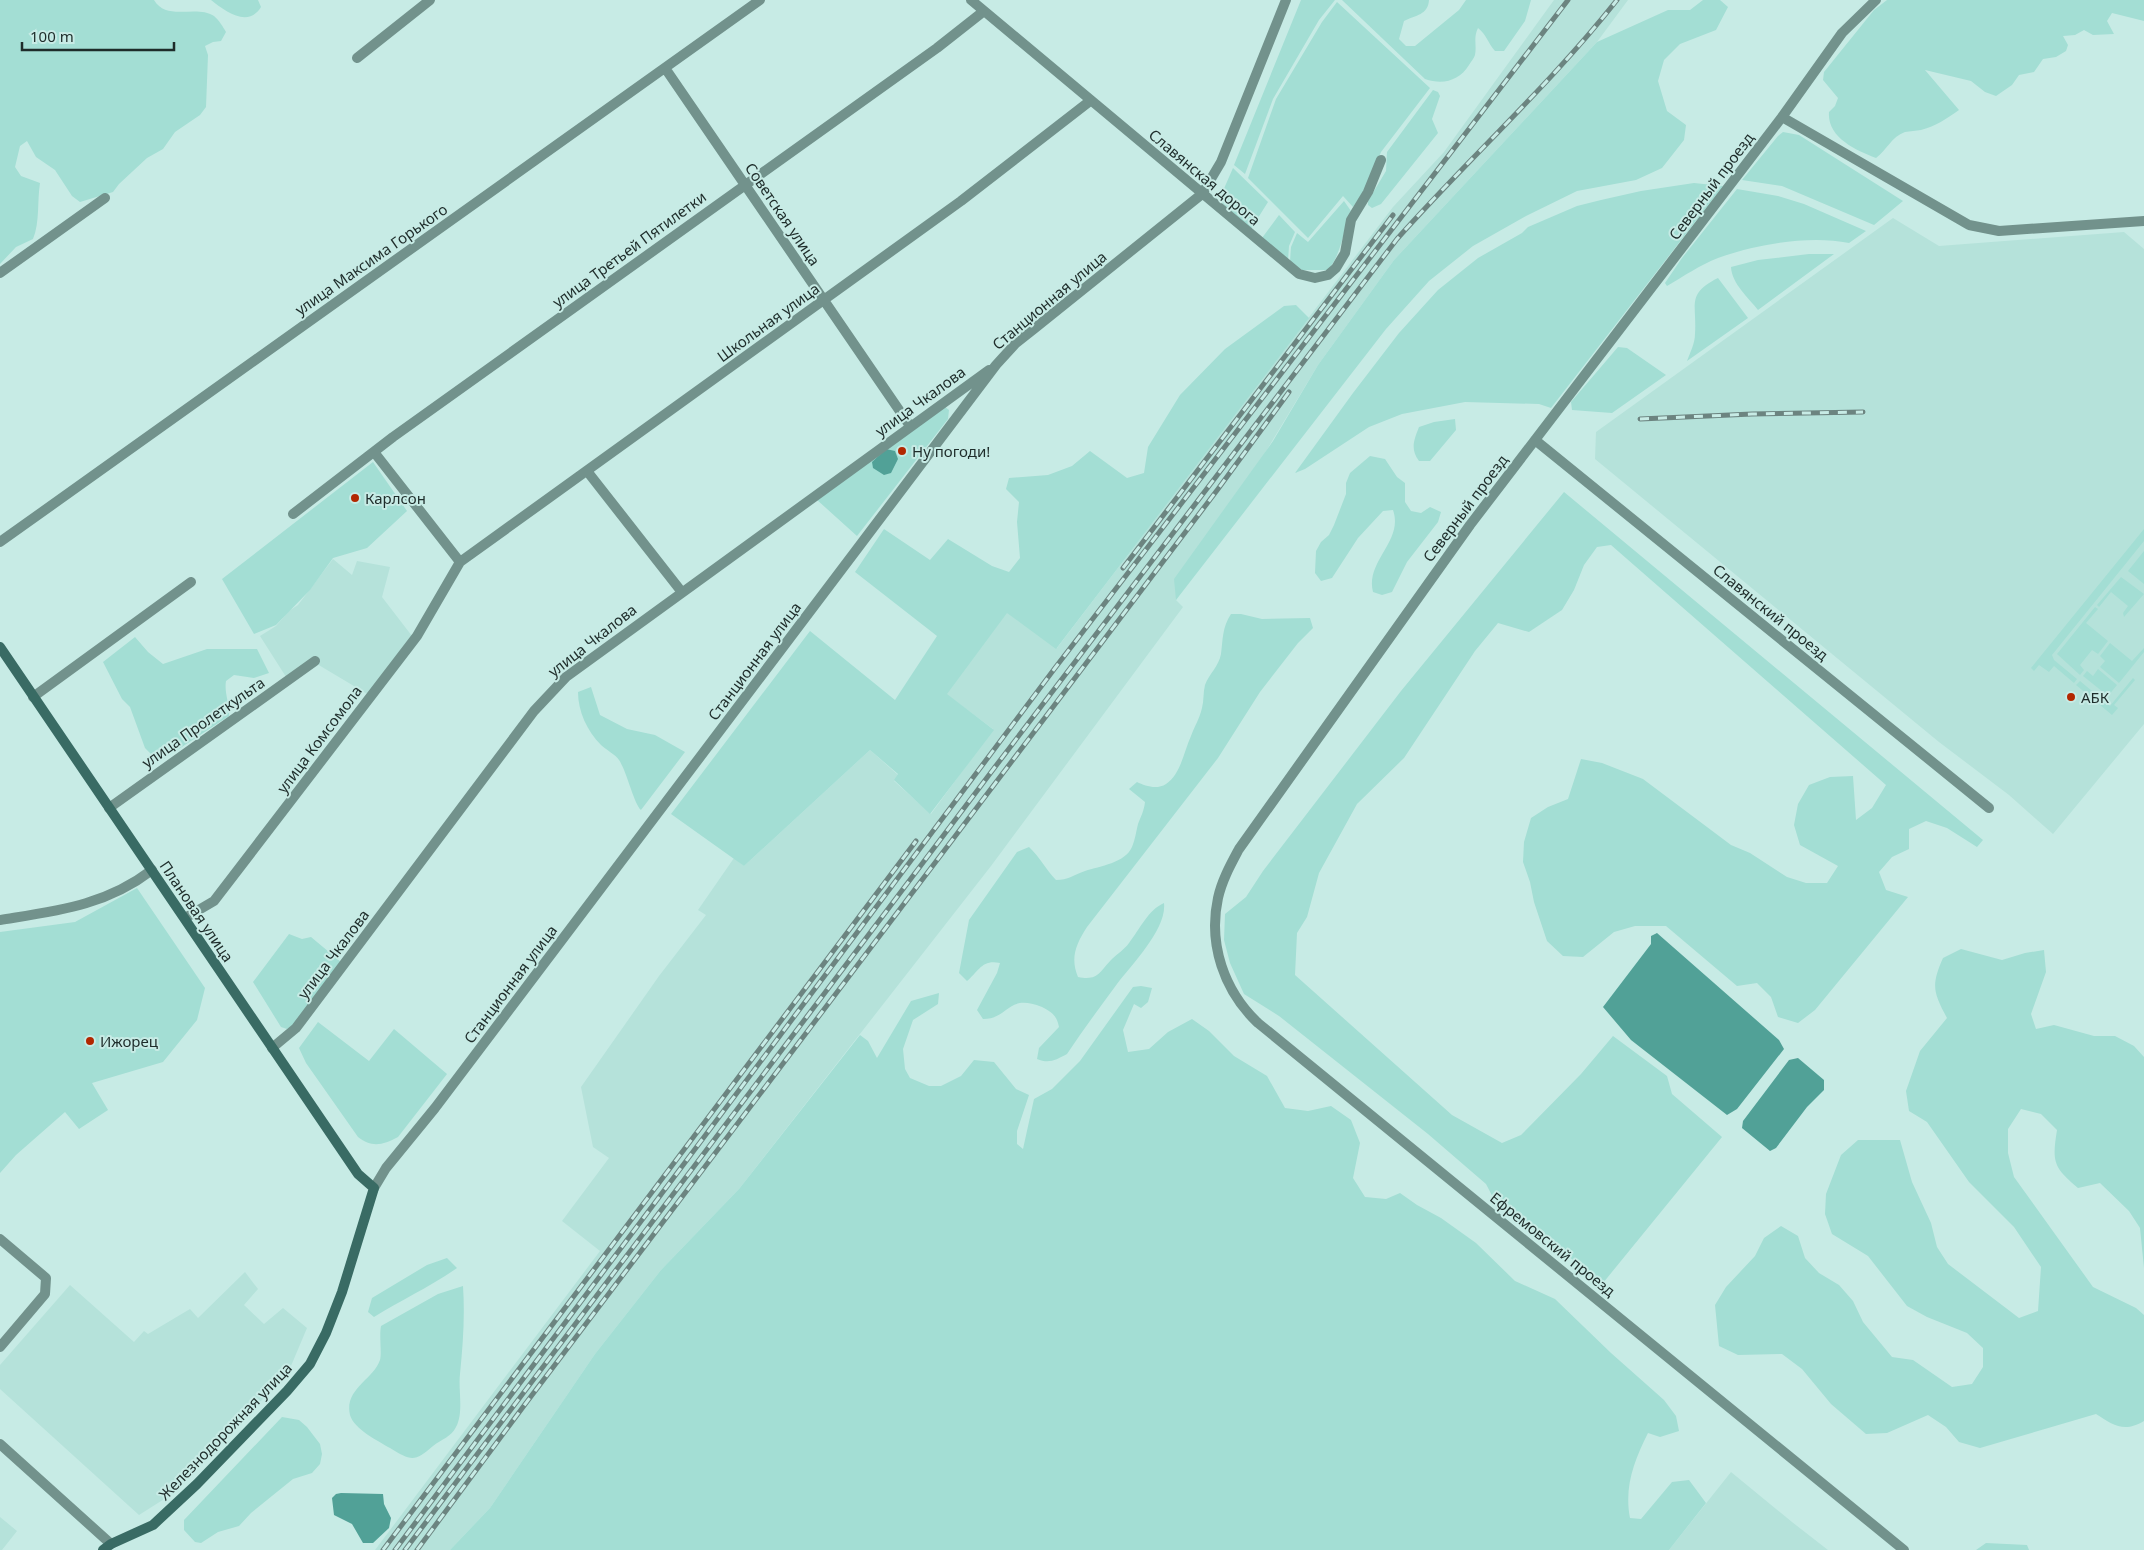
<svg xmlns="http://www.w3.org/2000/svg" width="2144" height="1550" font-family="'Noto Sans',sans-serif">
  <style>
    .built { fill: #b5e2da }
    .green { fill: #a3ded4 }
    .water { fill: #51a197 }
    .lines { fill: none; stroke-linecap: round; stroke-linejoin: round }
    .street { stroke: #72928c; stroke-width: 10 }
    .secondary { stroke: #396b64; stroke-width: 10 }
    .rail-casing { stroke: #6c8480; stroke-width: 5 }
    .rail { stroke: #c7ebe5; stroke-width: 3; stroke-dasharray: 9; stroke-linecap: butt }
    .poi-dot { fill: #b22700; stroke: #c7ebe5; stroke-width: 2 }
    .labels { text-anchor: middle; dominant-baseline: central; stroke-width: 4; stroke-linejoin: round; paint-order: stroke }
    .street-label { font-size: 15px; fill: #1e2c2a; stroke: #c7ebe5 }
    .poi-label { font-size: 15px; fill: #1e2c2a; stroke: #c7ebe5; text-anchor: start }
  </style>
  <rect width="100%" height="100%" fill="#c7ebe5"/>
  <path class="built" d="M1554 0H1628L1597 42 1394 260 1318 365 1176 600 1183 607 991 866 739 1189 661 1270 595 1354 490 1508 450 1550H375L600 1251 562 1221 609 1158 593 1147 581 1087 659 976 706 915 698 910 734 858 744 866 870 750 898 775 894 781 931 814 993 729 946 694 1007 612 1057 648 1393 207 1444 152Z
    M1893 218 1939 246 2124 232 2144 249V724L2053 834 2009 795 1939 742 1595 459 1596 432Z
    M333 559 352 575 357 561 390 567 382 597 412 636 369 695 317 664 288 680 260 636 276 626 289 611 298 605Z
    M245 1272 258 1289 244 1305 264 1324 283 1308 307 1328 288 1373 169 1496 139 1515 0 1389V1365L70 1285 134 1342 144 1331 148 1334 190 1309 198 1318Z
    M1731 1472 1792 1522 1828 1550H1669Z
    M0 1517 17 1531 2 1550H0Z"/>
  <path class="green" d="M0 0H154C167 22 196 4 214 16 219 20 223 27 226 32L221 41 213 42 205 46 208 55 206 107 200 115 175 132 163 149 147 158 119 184 113 192 80 202 72 196 55 170 36 157 27 141 20 146 15 167 21 176 40 183C37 201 40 222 33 239L16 247 0 264Z
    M211 0H258L261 7C248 28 226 12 211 0Z
    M1301 0H1335L1319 20 1273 99 1245 174 1234 165Z
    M1342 0H1429C1428 15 1416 15 1404 21L1399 39 1406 46H1415L1459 10 1466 0H1531L1525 21 1504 51H1495C1488 43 1486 34 1478 28 1473 38 1477 45 1475 55 1474 58 1471 62 1469 65 1459 81 1443 85 1425 79Z
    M1703 0H1720L1728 7 1716 30 1680 44 1664 60 1658 81 1667 111 1686 125 1684 140 1662 168 1636 180 1577 191 1526 216 1473 246 1429 281 1386 329 1176 600 1174 579 1273 441 1318 365 1394 260 1597 42 1668 10H1690Z
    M1887 0H2144V21L2112 13 2107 21 2114 34 2093 35 2084 30 2075 35 2063 36 2068 45 2066 51 2056 57 2043 59 2034 72 2019 75 2012 85 1996 96 1985 92 1971 81 1925 70 1959 110C1948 118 1934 127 1921 130 1916 131 1910 131 1905 132 1891 137 1887 150 1876 158 1855 150 1827 137 1829 112L1835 106 1838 98 1823 80 1824 72 1874 10Z
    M1337 2 1430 88 1381 152 1366 188 1353 207 1343 196 1308 238 1248 178 1276 99 1322 22Z
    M1433 90 1438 92 1440 96 1432 119 1438 133 1381 204 1372 208 1368 205V201L1386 171 1387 152Z
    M1783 132 1799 135 1903 201 1874 225 1782 186 1742 180 1778 136Z
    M1233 168 1268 202 1251 229 1219 200Z
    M1694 183 1723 186 1551 408 1539 404 1465 402 1402 414 1369 427 1305 469 1295 473 1353 393 1399 333 1438 290 1478 258 1522 233 1528 227 1577 206 1601 200 1641 191Z
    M1737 189 1778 196 1804 204 1866 231 1849 243C1810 235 1756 244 1718 258 1700 265 1684 276 1667 286L1665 283 1682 258Z
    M1344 201 1351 211C1343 231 1342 253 1328 270H1300L1290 261 1291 247 1297 233 1308 242Z
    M1279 215 1295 232 1289 246 1288 261 1262 238Z
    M1809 254H1834L1758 310C1748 297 1732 284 1731 267L1758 260Z
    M1718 278 1748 318 1687 361C1690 353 1695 343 1695 334 1697 304 1686 294 1718 278Z
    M1296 305 1309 318 1056 649 1007 613 947 694 994 730 930 814 894 780 898 774 870 750 744 866 671 814 810 631 895 700 937 636 855 572 884 529 930 560 948 539 992 566 1009 572 1020 558 1017 522 1019 502 1006 489 1009 478 1048 475 1072 466 1090 451 1127 478 1144 473 1148 447 1180 395 1225 349 1284 306Z
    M1618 347 1627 348 1666 375 1612 413 1572 410 1571 402Z
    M945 407 949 410 948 419 857 536 816 499Z
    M1455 419 1456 430 1430 461H1419C1410 449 1414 440 1419 427L1434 422Z
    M1370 456 1385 459 1397 477 1405 483V502L1411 511 1421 513 1430 507 1441 512 1438 522 1407 562 1392 592 1382 595 1373 592C1365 561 1404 541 1393 510L1383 511 1358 538 1332 578 1321 581 1315 573 1316 551 1321 542 1329 535 1334 525 1346 494V483L1350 473Z
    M373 462 407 511 367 548 333 558 310 590 276 625 254 634 222 579Z
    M1564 492 1983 840 1977 847 1947 828 1926 821 1909 829V849L1892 857 1879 872 1886 890 1908 897 1815 1010 1798 1023 1778 1017 1771 997 1757 983 1737 986 1666 926H1635L1614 932 1583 957 1563 956 1547 941 1534 902 1530 882 1523 862 1524 842 1531 818 1548 807 1568 799 1581 759 1602 763 1643 779 1731 845 1750 853 1787 877 1806 883H1827L1838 866 1800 845 1794 825 1798 804 1809 785 1830 777 1853 776 1856 820 1872 808 1886 785 1611 545 1597 547 1584 565 1574 590 1562 610 1529 632 1498 623 1475 651 1404 758 1357 804 1319 873 1307 917 1297 933 1295 975 1452 1115 1502 1143 1521 1135 1581 1074 1613 1036 1667 1076 1672 1094 1722 1137 1603 1283 1517 1217 1498 1207 1486 1184 1428 1134 1279 1016 1244 994 1230 963 1224 940 1225 914 1246 897 1263 871 1401 691Z
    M2144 529V541L2052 655 2054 660 2077 679 2074 683 2054 666 2049 672 2039 665 2034 671 2031 668Z
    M2144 551V584L2128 571Z
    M2121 577 2144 594 2124 617 2123 613 2128 606 2111 592 2099 607 2097 605Z
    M2095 607 2098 609 2086 623 2108 641 2098 654 2092 650 2080 665 2084 670 2080 675 2057 654Z
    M1231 614H1241L1262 619 1310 618 1313 628 1298 643 1260 692 1218 758 1087 927C1076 944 1070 958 1078 977 1099 981 1099 972 1112 959 1118 953 1124 950 1129 943 1140 929 1148 910 1164 903 1167 929 1132 964 1117 984 1100 1007 1083 1030 1067 1054 1056 1060 1049 1064 1037 1059L1039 1048 1059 1027C1057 1016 1052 1012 1042 1007 1006 993 1010 1019 983 1019L977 1010 997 973 1000 963C982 959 979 971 967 981L959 973 969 920 1017 852 1029 847C1040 857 1046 870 1056 880 1068 880 1074 875 1085 871 1100 866 1125 863 1132 847 1135 840 1136 832 1138 824 1141 816 1144 811 1145 802L1129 789 1137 782C1145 786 1157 790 1166 784 1181 774 1184 751 1191 736 1195 725 1199 720 1202 708 1204 700 1203 693 1205 685 1209 674 1219 666 1221 654 1223 639 1222 628 1231 614Z
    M135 637 148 652 163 664 207 649H257L269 673 254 678 234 675 226 681C224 693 230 704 229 716L159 762 145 748 130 707 122 699 103 662Z
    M2110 643 2132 661 2144 648V652L2119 683 2100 667 2105 661 2100 656Z
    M2098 669 2117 685 2108 696 2083 676 2087 671 2093 676Z
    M2133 678 2135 680 2114 705 2118 708 2112 715 2076 685 2080 681 2110 706Z
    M591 687 600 715 627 729 655 735 685 752 641 810C634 804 627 772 619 760 615 754 606 750 601 745 587 731 578 711 578 692Z
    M137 888 205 988 197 1020 163 1062 92 1083 108 1110 79 1129 65 1112 16 1155 0 1173V932L75 922Z
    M289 934 302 939 311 937 341 962 293 1026 287 1029 281 1027 253 982Z
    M1961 949 2002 960 2025 953 2044 950 2046 972 2031 1014 2036 1029 2054 1025 2094 1036H2115L2134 1046 2144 1057V1268L2140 1228 2129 1211 2100 1183 2078 1188C2053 1167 2052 1162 2057 1130L2041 1114 2021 1109 2008 1129V1153L2014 1177 2093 1287 2136 1308 2144 1315V1421C2124 1433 2113 1425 2096 1414L1980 1448 1959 1442 1946 1427 1928 1415 1887 1433 1866 1434 1831 1404 1802 1369 1782 1354 1738 1355 1719 1346 1715 1305 1726 1287 1755 1256 1764 1238 1781 1226 1798 1236 1805 1258 1819 1273 1839 1285 1853 1301 1863 1322 1892 1357 1913 1360 1952 1387 1972 1384 1983 1367V1348L1967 1333 1927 1317 1907 1306 1868 1256 1832 1234 1825 1214 1826 1194 1841 1155 1858 1140H1900L1912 1182 1931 1223 1937 1247 1948 1264 2019 1318 2038 1311 2041 1267 2014 1227 1969 1182 1927 1122 1909 1111 1906 1091 1920 1051 1947 1018C1933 992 1931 985 1943 958Z
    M1141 986 1152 988 1148 1002 1141 1008 1134 1004 1123 1030 1128 1052 1149 1049 1168 1032 1192 1019 1209 1031 1234 1056 1267 1076 1285 1108 1308 1111 1331 1106 1351 1120 1360 1143 1353 1178 1365 1197 1386 1199 1400 1193 1417 1205 1441 1218 1476 1243 1515 1281 1555 1299 1611 1353 1664 1400 1676 1416 1679 1431 1660 1437 1648 1433C1634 1461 1624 1487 1630 1518L1641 1519 1672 1482 1689 1480 1706 1503 1669 1550H450L490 1508 595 1354 661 1270 739 1189 860 1035 868 1041 877 1058 911 1001 939 993 938 1004 913 1020 903 1049 905 1069 910 1078 929 1086H941L961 1076 974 1060 994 1062 1016 1089 1029 1095 1017 1131V1144L1023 1149 1034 1099 1052 1089 1080 1061 1133 987Z
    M318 1022 369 1061 394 1029 447 1074 398 1137C383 1145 372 1148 358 1137L306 1063 299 1048Z
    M447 1258 457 1268C430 1287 401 1300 374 1317L368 1312 372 1298 427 1265Z
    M463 1286C465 1316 463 1344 460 1374 458 1390 464 1412 456 1427 451 1437 442 1439 433 1446 415 1462 411 1461 390 1448 378 1441 354 1429 350 1415 344 1389 373 1380 380 1360 382 1353 379 1336 381 1326L438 1294Z
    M282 1417 299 1420 307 1427 320 1444 322 1454 320 1464 312 1473 293 1479 251 1513 239 1526 218 1532 201 1543 195 1542 184 1530V1520Z
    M1986 1543 2027 1545 2029 1550H1976Z"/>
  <path class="water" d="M886 449 895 451 898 459 891 473 884 475 873 468 872 462Z
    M1657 933 1779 1040 1784 1049 1737 1109 1727 1115 1631 1040 1603 1007 1651 944V936Z
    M1798 1058 1824 1080V1090L1807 1107 1776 1148 1770 1151 1742 1128 1743 1121 1789 1060Z
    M341 1493 383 1494 384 1504 391 1518 389 1528 373 1543H363L352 1524 334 1515 332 1498 336 1494Z"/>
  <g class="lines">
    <path class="street" d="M971 0 1299 274 1315 278 1328 275 1336 268 1345 253 1351 220 1368 192 1381 160
      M1876 0 1842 33 1782 117 1470 525 1239 849C1231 864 1222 880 1218 898 1208 944 1224 991 1258 1023L1904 1550
      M357 58 430 0
      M665 68 910 426
      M1782 117 1969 225 1999 231 2144 221
      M0 273 105 198
      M1535 440 1989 808
      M374 452 460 562
      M587 471 681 591
      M293 514 393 437 937 48 984 11
      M0 542 760 0
      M33 697 191 582
      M109 808 315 661
      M185 918 214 901 417 636 460 562 961 201 1090 101
      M0 920C56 911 105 906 152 870
      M272 1048 296 1028 534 711 566 677 989 370
      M374 1188 386 1168 435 1108 996 365 1016 343 1035 328 1202 194 1221 162 1286 0
      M0 1239 46 1278 45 1294 0 1347
      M0 1444 111 1544"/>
    <path class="secondary" d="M0 647 358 1174 374 1188 342 1292 326 1333 310 1364 287 1391 197 1484 153 1525 111 1544 103 1550"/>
    <g class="rail-casing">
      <path id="rail" d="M1640 419 1752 414 1863 412
        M1123 568 1393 215
        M383 1550 916 841
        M395 1550 1055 668 1568 0
        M405 1550 995 767 1397 239C1469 158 1550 85 1617 0
        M417 1550 526 1403 1218 489 1289 392"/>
    </g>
    <use href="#rail" class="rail"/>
  </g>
  <g class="poi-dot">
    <circle cx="902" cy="451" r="5"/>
    <circle cx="355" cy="498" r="5"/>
    <circle cx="2071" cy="697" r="5"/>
    <circle cx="90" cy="1041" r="5"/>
  </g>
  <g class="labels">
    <g class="street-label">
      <text transform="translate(1205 177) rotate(40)">Славянская дорога</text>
      <text transform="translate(1711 186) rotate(-53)">Северный проезд</text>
      <text transform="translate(783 214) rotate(56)">Советская улица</text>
      <text transform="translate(629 249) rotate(-36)">улица Третьей Пятилетки</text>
      <text transform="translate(371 259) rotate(-35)">улица Максима Горького</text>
      <text transform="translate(1049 300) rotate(-40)">Станционная улица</text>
      <text transform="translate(768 322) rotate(-36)">Школьная улица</text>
      <text transform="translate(920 401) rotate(-36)">улица Чкалова</text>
      <text transform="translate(1465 508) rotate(-53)">Северный проезд</text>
      <text transform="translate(1771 612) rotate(39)">Славянский проезд</text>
      <text transform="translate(592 640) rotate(-38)">улица Чкалова</text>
      <text transform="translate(754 661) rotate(-53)">Станционная улица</text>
      <text transform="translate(203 722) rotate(-35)">улица Пролеткульта</text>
      <text transform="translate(319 739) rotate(-53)">улица Комсомола</text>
      <text transform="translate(197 911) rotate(56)">Плановая улица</text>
      <text transform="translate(333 954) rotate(-53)">улица Чкалова</text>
      <text transform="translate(510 984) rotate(-53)">Станционная улица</text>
      <text transform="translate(1553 1244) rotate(39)">Ефремовский проезд</text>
      <text transform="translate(225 1431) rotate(-46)">Железнодорожная улица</text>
    </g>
    <g class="poi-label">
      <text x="912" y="451">Ну погоди!</text>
      <text x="365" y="498">Карлсон</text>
      <text x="2081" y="697">АБК</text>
      <text x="100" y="1041">Ижорец</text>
    </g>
  </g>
  <path d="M22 42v8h152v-8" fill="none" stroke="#1e2c2a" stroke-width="2.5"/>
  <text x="30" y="42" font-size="15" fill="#1e2c2a" stroke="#c7ebe5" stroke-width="4" paint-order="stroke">100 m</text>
</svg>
